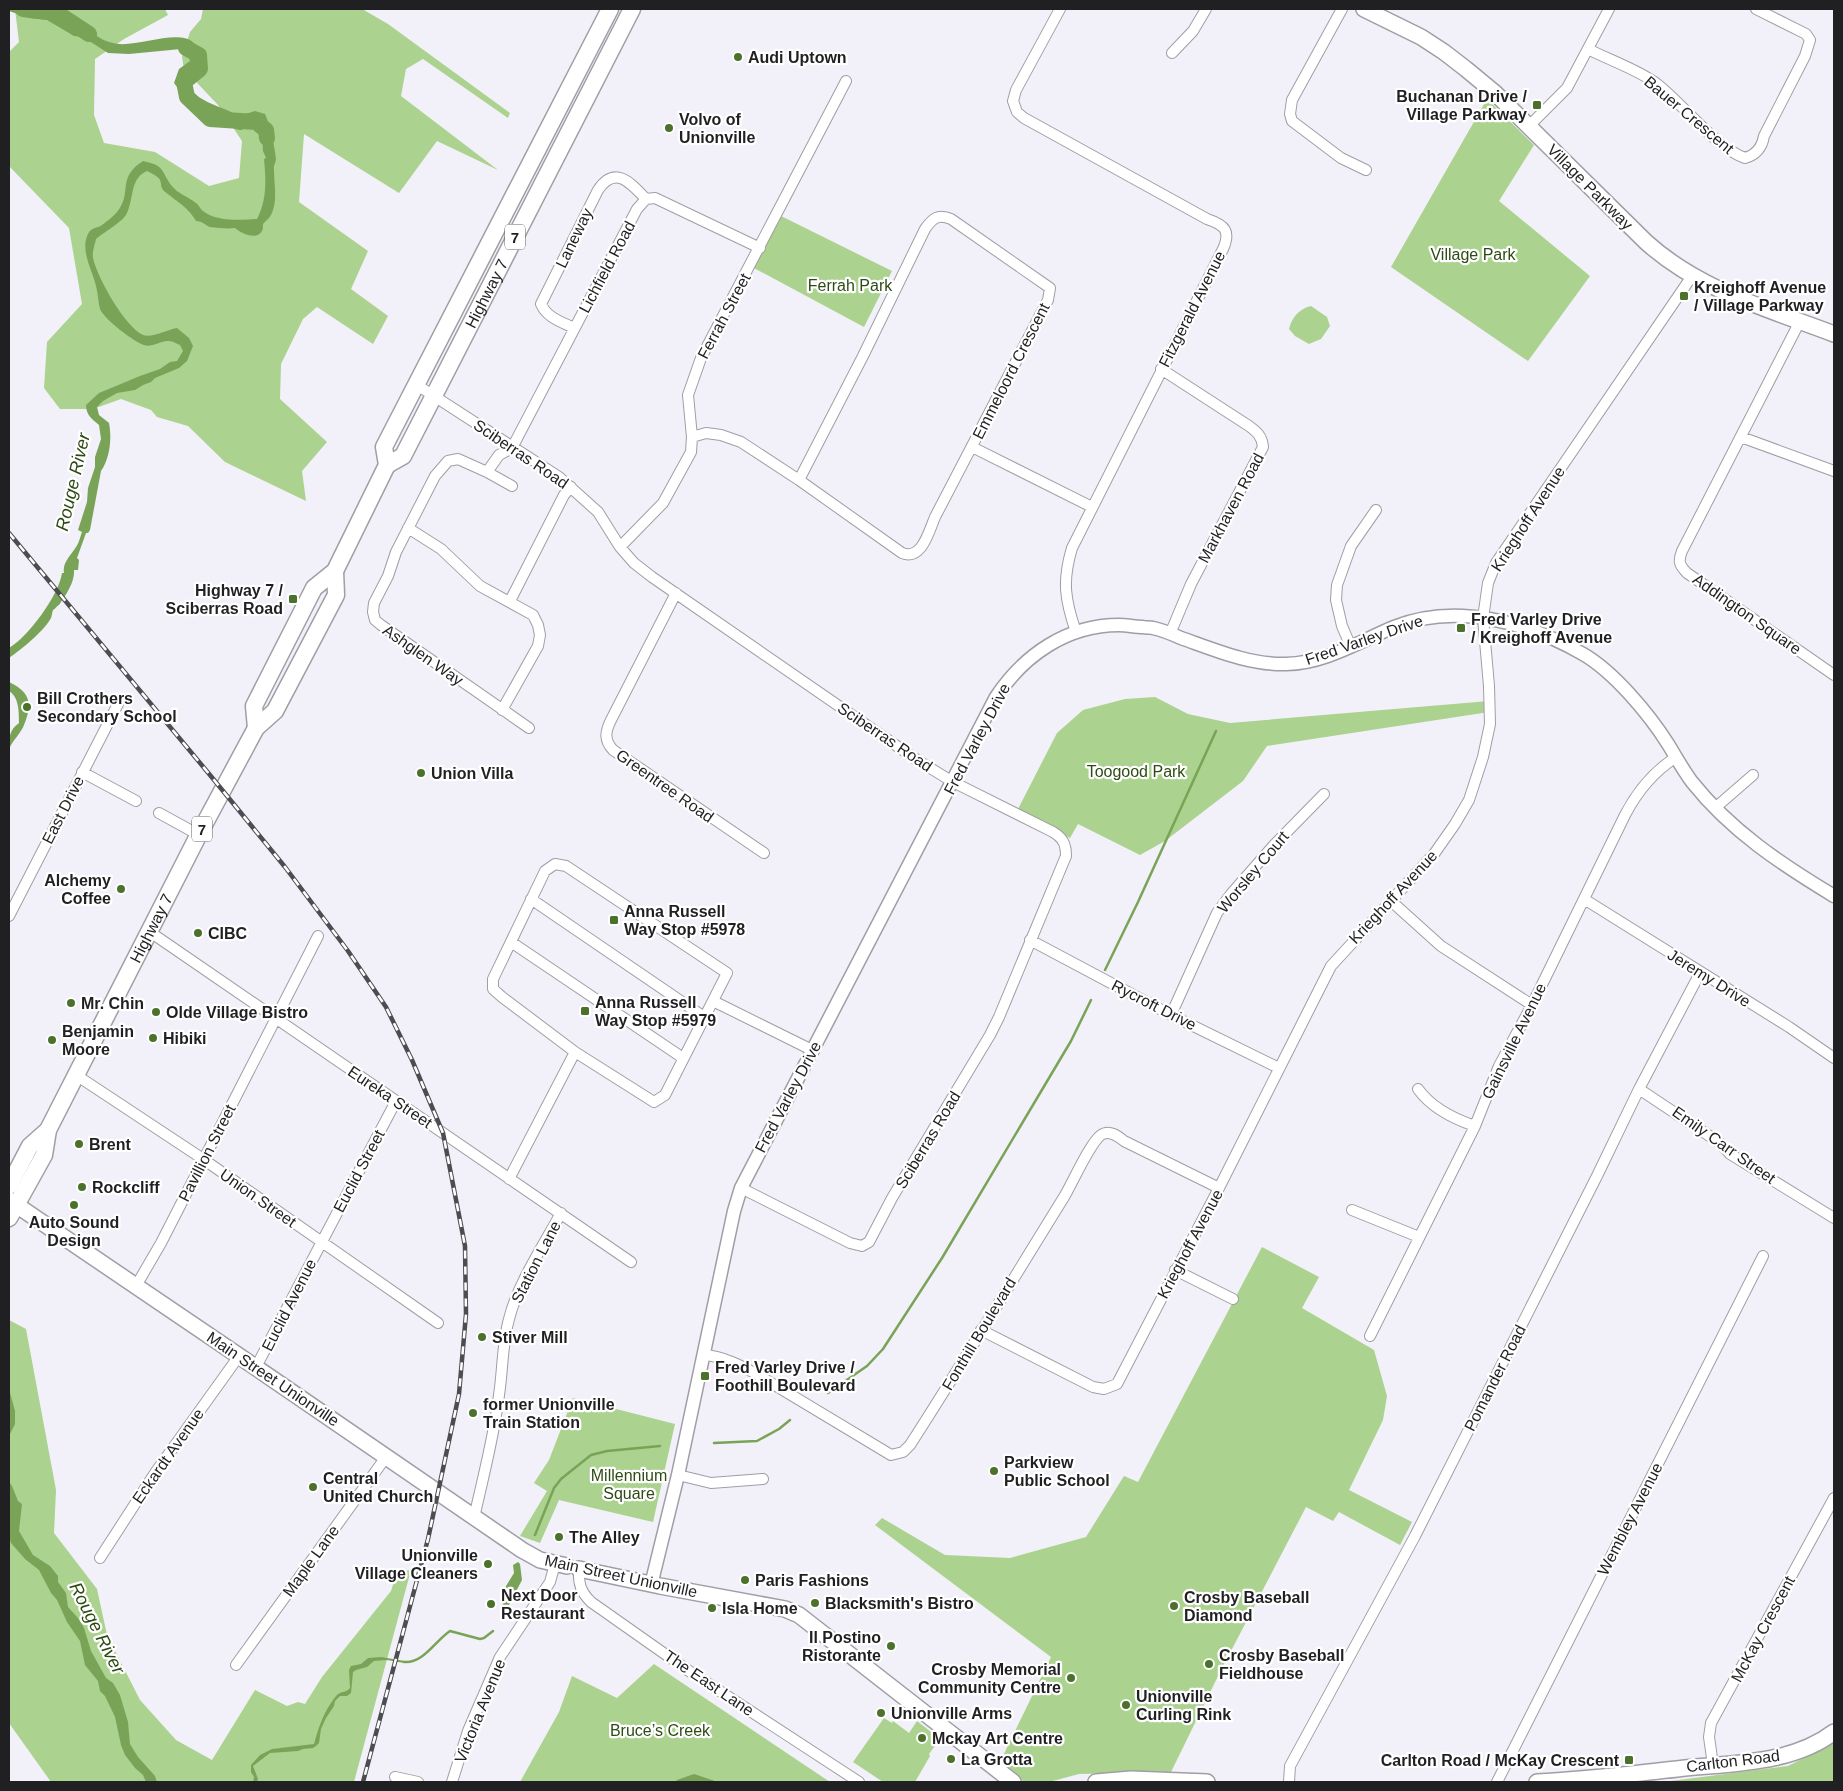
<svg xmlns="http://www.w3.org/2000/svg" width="1843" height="1791" font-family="Arial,sans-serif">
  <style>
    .green { fill: #abd28e }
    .water { fill: #79a457 }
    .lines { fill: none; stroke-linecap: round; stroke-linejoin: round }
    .stream { stroke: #79a457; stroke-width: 2.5 }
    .river { stroke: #79a457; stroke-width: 16 }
    .minor-casing { stroke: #a09ea5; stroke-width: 12 }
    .tertiary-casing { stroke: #a09ea5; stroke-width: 15 }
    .secondary-casing { stroke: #a09ea5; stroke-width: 18 }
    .primary-casing { stroke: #a09ea5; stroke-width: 19 }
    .minor { stroke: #fff; stroke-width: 10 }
    .tertiary { stroke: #fff; stroke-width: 12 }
    .secondary { stroke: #fff; stroke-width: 15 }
    .primary { stroke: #fff; stroke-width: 16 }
    .rail-casing { stroke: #4d4c50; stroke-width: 4.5 }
    .rail { stroke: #fff; stroke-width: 2.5; stroke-dasharray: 8; stroke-linecap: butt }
    .poi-dot { fill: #4c712b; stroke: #fff; stroke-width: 2 }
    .labels { text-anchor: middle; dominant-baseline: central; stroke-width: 4.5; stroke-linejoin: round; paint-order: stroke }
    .shield { fill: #fff; stroke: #636264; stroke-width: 1 }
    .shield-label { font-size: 15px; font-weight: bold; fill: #201f22 }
    .poi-label { font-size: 16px; font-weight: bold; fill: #201f22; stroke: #fff; text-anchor: start }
    .street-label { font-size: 16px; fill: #201f22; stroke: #fff }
    .park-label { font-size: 16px; fill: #2e4b14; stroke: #fff }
    .water-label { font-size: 18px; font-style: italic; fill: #2d4912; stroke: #fff }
  </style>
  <rect width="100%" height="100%" fill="#f2f0f8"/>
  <path class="green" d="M15 9H165L168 15 124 39 95 59 94 115 104 143 155 152 209 186 239 178 242 141 218 105 184 69 182 57 190 32 201 19 203 9H362L388 24 510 113 508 118 423 59 406 69 401 96 498 170 437 141 399 193 304 134 299 202 368 251 351 289 388 316 373 344 317 307 303 319 281 364 280 399 327 442 302 471 306 501 225 462 188 426 157 417 151 410 121 399 93 409H60L44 388 47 342 82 304 69 228 9 166V52L19 42Z
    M1487 99 1534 145 1499 201 1590 276 1528 361 1391 267Z
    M779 215 892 271 864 327 752 267Z
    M1311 306 1327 317 1330 326 1321 339 1309 344 1295 336 1289 329C1292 317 1299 309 1311 306Z
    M1155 697 1188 714 1230 723 1489 701V712L1267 746 1243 781 1165 841 1140 855 1078 824 1070 838 1017 811 1057 733 1083 710 1125 699Z
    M1262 1247 1319 1277 1302 1308 1374 1350 1387 1396 1383 1420 1349 1490 1412 1522 1400 1545 1339 1512 1333 1521 1306 1507 1220 1672 1171 1772 1079 1774 1049 1782H1024L1001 1760 1051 1657 875 1525 882 1518 945 1555 1010 1558 1086 1537 1124 1476 1138 1482Z
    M9 1320 26 1329 56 1490 54 1533 97 1589 107 1635 140 1700 176 1740 212 1760 255 1690 287 1706 298 1702 305 1704 322 1677 391 1591 397 1572 411 1570 354 1782H51L9 1723Z
    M573 1398 675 1424 653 1522 559 1500 540 1543 520 1536 547 1491 534 1483 549 1460Z
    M654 1664 830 1782H520L559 1712 572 1676 617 1698Z
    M884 1718 892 1723 893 1721 909 1733 917 1721 940 1739 929 1754 930 1756 915 1782H883L853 1762Z
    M1834 1743V1782H1663L1788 1766Z"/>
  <path class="water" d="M9 9H55L68 21H71L72 19C75 20 80 20 83 21 88 23 92 31 96 35 100 39 108 42 113 43 140 51 208 12 198 69L189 73 185 78C191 102 221 105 239 116L255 111 265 114C271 128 274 144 276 159 276 163 273 165 274 170 274 185 278 201 271 215 269 219 265 221 263 224 263 225 263 231 262 231 257 241 240 233 235 228 226 229 219 228 210 227 205 225 202 221 196 221 188 207 176 201 164 191 160 187 162 185 160 180 158 176 151 173 147 171 130 178 134 198 127 213 123 222 104 232 96 239 95 244 92 252 93 258 97 277 125 327 143 335 152 338 166 330 177 328L189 338 193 346 187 361 179 368 155 378 151 382 143 385 135 390 117 393 103 401 97 407 99 415 109 423C112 438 110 458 101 471L90 530 88 533H86L77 558 79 560 78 570H74C75 582 66 595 59 605 58 605 54 610 53 610 52 613 52 615 51 618 45 630 21 650 9 658V648C28 637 59 595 62 573H64C62 563 71 555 76 547 79 543 80 537 82 532L78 530 87 502 88 488 95 467V457L101 439 99 425C92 419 86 415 86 405L99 393 140 376 160 369 170 362 177 361 183 351 180 345C177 344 173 341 169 341 161 340 152 348 144 345 134 342 104 319 100 309 98 302 98 293 96 286 92 269 79 249 89 232 93 227 98 228 102 225 107 221 113 217 117 212 133 193 116 178 143 161 165 166 160 169 171 185 178 194 187 196 196 203 199 205 200 209 203 211 217 222 241 220 257 219 267 200 266 180 264 159L266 158 263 151 262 132 253 119 246 123 242 130H239L221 124 200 109 190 110 185 97 174 83 179 69 190 61 187 51 181 49 129 54 108 53 83 37 74 36 47 20 29 18 9 11Z
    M9 682C30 692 33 703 24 725 21 733 13 740 9 749 9 738 9 730 19 723 19 712 19 697 9 691Z
    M9 1389 15 1411V1424L9 1436Z
    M9 1482 12 1486 18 1501 22 1504 19 1531 33 1555 50 1566 58 1576V1582L66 1593 68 1607 78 1618 84 1628 91 1651 106 1678 113 1683 120 1695 128 1722 130 1744 138 1757 155 1776 157 1782H146L143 1775 135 1768 125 1755 121 1745 115 1717 105 1696 100 1691 98 1681 85 1665 80 1641 67 1622 57 1600 51 1593 39 1570 25 1559 11 1543 9 1537Z
    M518 1562 520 1564 522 1580 507 1609 502 1606 506 1598 503 1591 514 1573 513 1565Z
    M381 1657 405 1661 404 1663 387 1660 374 1661 367 1667 356 1670 353 1672 351 1693 347 1696H340L335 1701 334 1706 326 1718 321 1729 319 1743 316 1746 313 1748 303 1749 298 1751 270 1753 253 1766 258 1779 257 1782H253L254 1777 251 1772V1765L260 1755 272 1749 314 1744C319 1726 324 1711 336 1696 340 1691 346 1693 350 1688L349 1670 351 1666 361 1664 368 1658Z
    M694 1774 718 1782H675L677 1780Z"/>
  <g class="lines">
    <path class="stream" d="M1105 970 1138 902 1216 731
      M828 1393 867 1366 883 1349 942 1258 1071 1041 1091 1000
      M714 1443 757 1441 779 1429 790 1420
      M535 1535 554 1488 561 1479 591 1455 607 1451 660 1446
      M404 1662C423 1664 435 1641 450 1631L480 1639 484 1638 493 1631"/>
    <path class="river" d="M23 9 57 13 89 34
      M186 48 199 55 200 69 184 82 187 97 210 119 256 122 266 130 267 138"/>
    <g class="minor-casing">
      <path id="minor" d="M1060 9 1016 90 1013 101 1017 112 1024 118 1207 219C1225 225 1231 231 1223 249L1072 548C1062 581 1065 600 1076 632
        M1342 9 1292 100 1290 114 1292 121 1341 158 1366 170
        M1588 49C1609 60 1639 70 1657 84 1683 104 1716 148 1745 158 1756 155 1762 148 1764 136L1805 56 1810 40 1806 34 1756 9
        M1172 53 1193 31 1206 9
        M1529 126 1567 88 1609 9
        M1800 321 1682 551C1678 561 1679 565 1687 573L1834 675
        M574 328C562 322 547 318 541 304L598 190C615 165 630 182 646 199
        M1161 369 1249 426C1257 432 1262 436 1263 447L1191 584 1170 634
        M417 385 559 477 598 512 620 547 634 563 652 577 917 760 953 782 1053 832C1063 838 1066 844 1066 856L999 1017 990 1035 892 1198 869 1242 862 1246 850 1243 741 1188
        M692 437 706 433 721 435 741 442 799 480 902 553C922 561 929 531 935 517L1048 300 1050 288 951 219C938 213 932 219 925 229L863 356 799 480
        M1741 437 1834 471
        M972 447 1092 507
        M487 472 512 486
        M408 528 441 549 480 586 533 615 538 625 540 635 538 646 502 710
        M620 547 663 503 691 452 692 437 688 395 701 358 846 81
        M676 593 611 720C605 732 604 740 613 750L764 853
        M510 601 564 495 571 487
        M1351 647 1342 626 1336 600 1337 585 1351 546 1376 510
        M529 728 381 625 375 620 373 612 374 603 388 576 396 552 435 476 448 461 458 459 487 472 499 455 512 448 637 209 646 199 655 198 760 248
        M82 772 136 801
        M1715 808 1753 775
        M159 813 199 835
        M555 864 566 866 727 973 665 1095 654 1102 575 1052 502 997 493 989V979L545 871Z
        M531 899 704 1017
        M1584 899 1789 1027 1834 1058
        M1391 901 1441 946 1532 1005
        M9 916 118 704
        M150 932 631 1262
        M1030 940 1171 1015 1279 1068
        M511 942 683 1058
        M713 1001 814 1051
        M1171 1015 1217 913 1231 894 1274 845 1324 794
        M76 1075 203 1159 438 1323
        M1418 1089C1431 1107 1454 1119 1475 1126
        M1639 1089 1720 1143 1730 1154 1834 1218
        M509 1179 575 1052
        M1352 1210 1419 1237
        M1175 1270 1233 1299
        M136 1286 161 1243 318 936
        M981 1330 1093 1387 1104 1389 1117 1384 1219 1188 1331 966 1434 854 1455 824 1469 800 1483 757 1490 724 1489 686 1483 618 1488 583 1496 563 1692 276
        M1370 1336 1475 1126 1499 1066 1532 1005 1625 815C1637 792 1653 772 1675 758
        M704 1355C723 1356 742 1366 758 1375L891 1455 903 1452 910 1445C963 1363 1013 1279 1064 1197 1073 1182 1090 1143 1101 1135 1109 1129 1118 1136 1124 1141L1219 1188
        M256 1367 396 1101
        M678 1475 711 1483 763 1479
        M474 1518C483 1477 494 1437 499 1395 503 1369 502 1344 509 1319 518 1283 543 1246 561 1213
        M100 1558 155 1473 239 1356
        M579 1569C578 1584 581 1592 591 1602L689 1671 859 1782
        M236 1665 386 1457
        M1713 1765 1709 1737 1711 1723 1834 1498
        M395 1777 418 1782
        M452 1782 468 1731 500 1657 550 1582 555 1564
        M1289 1782 1290 1766 1415 1536 1597 1176 1639 1089 1700 973
        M1497 1782 1763 1256"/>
    </g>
    <g class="tertiary-casing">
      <path id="tertiary" d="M651 1585 678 1475 734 1211 741 1188 996 697C1024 655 1067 625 1119 625 1127 625 1135 627 1143 627 1146 628 1150 627 1153 628 1163 630 1172 634 1181 638 1215 650 1250 665 1286 664 1326 663 1358 642 1394 627 1456 602 1527 622 1583 654 1614 672 1649 714 1668 744 1676 757 1683 770 1692 782 1731 831 1781 864 1834 896"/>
    </g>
    <g class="secondary-casing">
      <path id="secondary" d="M1364 9 1421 37 1444 52 1466 69 1495 93 1646 242C1699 290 1768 309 1834 334
        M9 1200 239 1356 522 1550 540 1560 567 1566
        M579 1569 660 1586 785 1609 799 1615 1013 1782
        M1096 1782 1131 1779 1207 1782
        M1537 1782C1584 1780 1630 1774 1677 1769 1729 1763 1791 1765 1834 1732"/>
    </g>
    <g class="primary-casing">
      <g id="primary">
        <path id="s1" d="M387 465 403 456 632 9"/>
        <path d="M256 728 254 706 314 588 335 571 387 465 384 447 610 9"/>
        <path d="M9 1186 30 1146 48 1130"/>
        <path id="s2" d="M9 1218 44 1155 48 1130 199 834 256 728 275 711 336 595 335 571"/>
      </g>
    </g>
    <use href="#minor" class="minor"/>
    <use href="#tertiary" class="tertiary"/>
    <use href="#secondary" class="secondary"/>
    <use href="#primary" class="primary"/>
    <g class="rail-casing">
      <path id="rail" d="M9 533 210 775 285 867 348 951 386 1007 412 1060 443 1133 465 1246 466 1314 459 1394 428 1539 363 1782"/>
    </g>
    <use href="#rail" class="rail"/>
  </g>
  <g class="poi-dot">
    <circle cx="738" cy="57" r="5"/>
    <rect x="1532" y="100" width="10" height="10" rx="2.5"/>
    <circle cx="669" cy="128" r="5"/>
    <rect x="1679" y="291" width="10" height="10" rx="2.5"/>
    <rect x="288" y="594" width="10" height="10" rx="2.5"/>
    <rect x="1456" y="623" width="10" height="10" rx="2.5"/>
    <circle cx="27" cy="707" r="5"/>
    <circle cx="421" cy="773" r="5"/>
    <circle cx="121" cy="889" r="5"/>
    <rect x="609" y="915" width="10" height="10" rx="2.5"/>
    <circle cx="198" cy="933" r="5"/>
    <circle cx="71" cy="1003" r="5"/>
    <rect x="580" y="1006" width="10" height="10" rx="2.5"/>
    <circle cx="156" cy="1012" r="5"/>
    <circle cx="153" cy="1038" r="5"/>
    <circle cx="52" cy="1040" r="5"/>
    <circle cx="79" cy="1144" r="5"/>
    <circle cx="82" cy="1187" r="5"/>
    <circle cx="74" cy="1205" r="5"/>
    <circle cx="482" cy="1337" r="5"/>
    <rect x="700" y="1371" width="10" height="10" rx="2.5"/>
    <circle cx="473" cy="1413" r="5"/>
    <circle cx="994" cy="1471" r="5"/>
    <circle cx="313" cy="1487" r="5"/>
    <circle cx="559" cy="1537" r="5"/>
    <circle cx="488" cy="1564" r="5"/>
    <circle cx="745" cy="1580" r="5"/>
    <circle cx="815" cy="1603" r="5"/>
    <circle cx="491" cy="1604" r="5"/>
    <circle cx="1174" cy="1606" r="5"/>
    <circle cx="712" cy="1608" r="5"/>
    <circle cx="891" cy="1646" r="5"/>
    <circle cx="1209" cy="1664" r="5"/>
    <circle cx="1071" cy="1678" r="5"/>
    <circle cx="1126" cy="1705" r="5"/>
    <circle cx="881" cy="1713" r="5"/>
    <circle cx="922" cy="1738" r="5"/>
    <circle cx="951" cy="1759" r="5"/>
    <rect x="1624" y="1755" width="10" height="10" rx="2.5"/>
  </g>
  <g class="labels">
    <g class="shield">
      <rect x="505" y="224.5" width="20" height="25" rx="4"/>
      <rect x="192" y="816.5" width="20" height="25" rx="4"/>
    </g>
    <g class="shield-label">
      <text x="515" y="237">7</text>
      <text x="202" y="829">7</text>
    </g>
    <g class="poi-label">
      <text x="748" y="57">Audi Uptown</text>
      <text x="1527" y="96" text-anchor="end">Buchanan Drive /<tspan x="1527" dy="18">Village Parkway</tspan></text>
      <text x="679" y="119">Volvo of<tspan x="679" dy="18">Unionville</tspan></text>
      <text x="1694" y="287">Kreighoff Avenue<tspan x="1694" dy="18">/ Village Parkway</tspan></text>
      <text x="283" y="590" text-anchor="end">Highway 7 /<tspan x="283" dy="18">Sciberras Road</tspan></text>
      <text x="1471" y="619">Fred Varley Drive<tspan x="1471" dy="18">/ Kreighoff Avenue</tspan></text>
      <text x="37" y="698">Bill Crothers<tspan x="37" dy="18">Secondary School</tspan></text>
      <text x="431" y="773">Union Villa</text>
      <text x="111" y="880" text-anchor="end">Alchemy<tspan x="111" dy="18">Coffee</tspan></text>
      <text x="624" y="911">Anna Russell<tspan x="624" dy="18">Way Stop #5978</tspan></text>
      <text x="208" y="933">CIBC</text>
      <text x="595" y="1002">Anna Russell<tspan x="595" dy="18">Way Stop #5979</tspan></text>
      <text x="81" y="1003">Mr. Chin</text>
      <text x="166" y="1012">Olde Village Bistro</text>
      <text x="62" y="1031">Benjamin<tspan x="62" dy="18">Moore</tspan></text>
      <text x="163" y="1038">Hibiki</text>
      <text x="89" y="1144">Brent</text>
      <text x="92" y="1187">Rockcliff</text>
      <text x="74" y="1222" text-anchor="middle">Auto Sound<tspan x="74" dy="18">Design</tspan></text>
      <text x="492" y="1337">Stiver Mill</text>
      <text x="715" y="1367">Fred Varley Drive /<tspan x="715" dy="18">Foothill Boulevard</tspan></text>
      <text x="483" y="1404">former Unionville<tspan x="483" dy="18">Train Station</tspan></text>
      <text x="1004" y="1462">Parkview<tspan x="1004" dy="18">Public School</tspan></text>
      <text x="323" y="1478">Central<tspan x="323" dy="18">United Church</tspan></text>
      <text x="569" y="1537">The Alley</text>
      <text x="478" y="1555" text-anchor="end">Unionville<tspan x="478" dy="18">Village Cleaners</tspan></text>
      <text x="755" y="1580">Paris Fashions</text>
      <text x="501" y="1595">Next Door<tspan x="501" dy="18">Restaurant</tspan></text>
      <text x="1184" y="1597">Crosby Baseball<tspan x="1184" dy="18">Diamond</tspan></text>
      <text x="825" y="1603">Blacksmith's Bistro</text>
      <text x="722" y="1608">Isla Home</text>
      <text x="881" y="1637" text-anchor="end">Il Postino<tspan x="881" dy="18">Ristorante</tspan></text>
      <text x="1219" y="1655">Crosby Baseball<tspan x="1219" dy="18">Fieldhouse</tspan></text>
      <text x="1061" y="1669" text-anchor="end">Crosby Memorial<tspan x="1061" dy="18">Community Centre</tspan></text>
      <text x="1136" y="1696">Unionville<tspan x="1136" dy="18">Curling Rink</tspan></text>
      <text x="891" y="1713">Unionville Arms</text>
      <text x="932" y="1738">Mckay Art Centre</text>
      <text x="961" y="1759">La Grotta</text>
      <text x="1619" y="1760" text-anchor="end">Carlton Road / McKay Crescent</text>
    </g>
    <g class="street-label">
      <text transform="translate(1689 115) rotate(40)">Bauer Crescent</text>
      <text transform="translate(1590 187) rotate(45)">Village Parkway</text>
      <text transform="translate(574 238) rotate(-64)">Laneway</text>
      <text transform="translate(607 267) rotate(-62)">Lichfield Road</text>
      <text stroke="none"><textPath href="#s1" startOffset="201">Highway 7</textPath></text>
      <text transform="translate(1192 309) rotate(-63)">Fitzgerald Avenue</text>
      <text transform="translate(724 316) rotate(-62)">Ferrah Street</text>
      <text transform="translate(1011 371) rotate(-63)">Emmeloord Crescent</text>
      <text transform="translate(521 454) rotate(34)">Sciberras Road</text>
      <text transform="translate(1231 508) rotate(-62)">Markhaven Road</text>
      <text transform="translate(1528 519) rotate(-57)">Krieghoff Avenue</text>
      <text transform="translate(1747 614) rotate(35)">Addington Square</text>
      <text transform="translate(1364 640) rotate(-19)">Fred Varley Drive</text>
      <text transform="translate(423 655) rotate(35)">Ashglen Way</text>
      <text transform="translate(885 737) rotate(34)">Sciberras Road</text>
      <text transform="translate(977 739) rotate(-62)">Fred Varley Drive</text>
      <text transform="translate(665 786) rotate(35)">Greentree Road</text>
      <text transform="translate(63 810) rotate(-63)">East Drive</text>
      <text transform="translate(1253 872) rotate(-50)">Worsley Court</text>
      <text transform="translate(1393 897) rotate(-47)">Krieghoff Avenue</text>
      <text stroke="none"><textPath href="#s2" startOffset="324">Highway 7</textPath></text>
      <text transform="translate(1709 978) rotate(32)">Jeremy Drive</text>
      <text transform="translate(1154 1005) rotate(27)">Rycroft Drive</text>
      <text transform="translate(1514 1041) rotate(-64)">Gainsville Avenue</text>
      <text transform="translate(390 1097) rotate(34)">Eureka Street</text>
      <text transform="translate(788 1097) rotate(-62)">Fred Varley Drive</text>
      <text transform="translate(928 1140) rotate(-59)">Sciberras Road</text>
      <text transform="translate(1724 1145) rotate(35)">Emily Carr Street</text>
      <text transform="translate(207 1153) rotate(-63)">Pavillion Street</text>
      <text transform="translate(359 1171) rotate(-62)">Euclid Street</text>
      <text transform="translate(258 1198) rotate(35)">Union Street</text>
      <text transform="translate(1190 1244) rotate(-62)">Krieghoff Avenue</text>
      <text transform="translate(536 1262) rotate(-63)">Station Lane</text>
      <text transform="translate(289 1305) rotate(-63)">Euclid Avenue</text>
      <text transform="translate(979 1334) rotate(-59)">Fonthill Boulevard</text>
      <text transform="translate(1495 1378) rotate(-63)">Pomander Road</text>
      <text transform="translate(273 1379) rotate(34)">Main Street Unionville</text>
      <text transform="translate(168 1456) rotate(-55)">Eckardt Avenue</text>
      <text transform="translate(1630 1519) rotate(-63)">Wembley Avenue</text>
      <text transform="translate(311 1561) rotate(-54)">Maple Lane</text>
      <text transform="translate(621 1576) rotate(12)">Main Street Unionville</text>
      <text transform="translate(1763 1629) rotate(-62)">McKay Crescent</text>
      <text transform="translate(709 1683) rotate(34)">The East Lane</text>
      <text transform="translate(480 1711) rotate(-68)">Victoria Avenue</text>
      <text transform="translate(1733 1761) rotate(-7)">Carlton Road</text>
    </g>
    <g class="park-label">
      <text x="1473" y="254">Village Park</text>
      <text x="850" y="285">Ferrah Park</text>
      <text x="1136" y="771">Toogood Park</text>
      <text x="629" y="1475">Millennium<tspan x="629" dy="18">Square</tspan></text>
      <text x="660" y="1730">Bruce’s Creek</text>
    </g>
    <g class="water-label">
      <text transform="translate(73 482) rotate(-77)">Rouge River</text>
      <text transform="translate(97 1628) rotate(63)">Rouge River</text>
    </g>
  </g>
  <rect width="1843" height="1791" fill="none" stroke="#201f22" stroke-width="20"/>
</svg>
